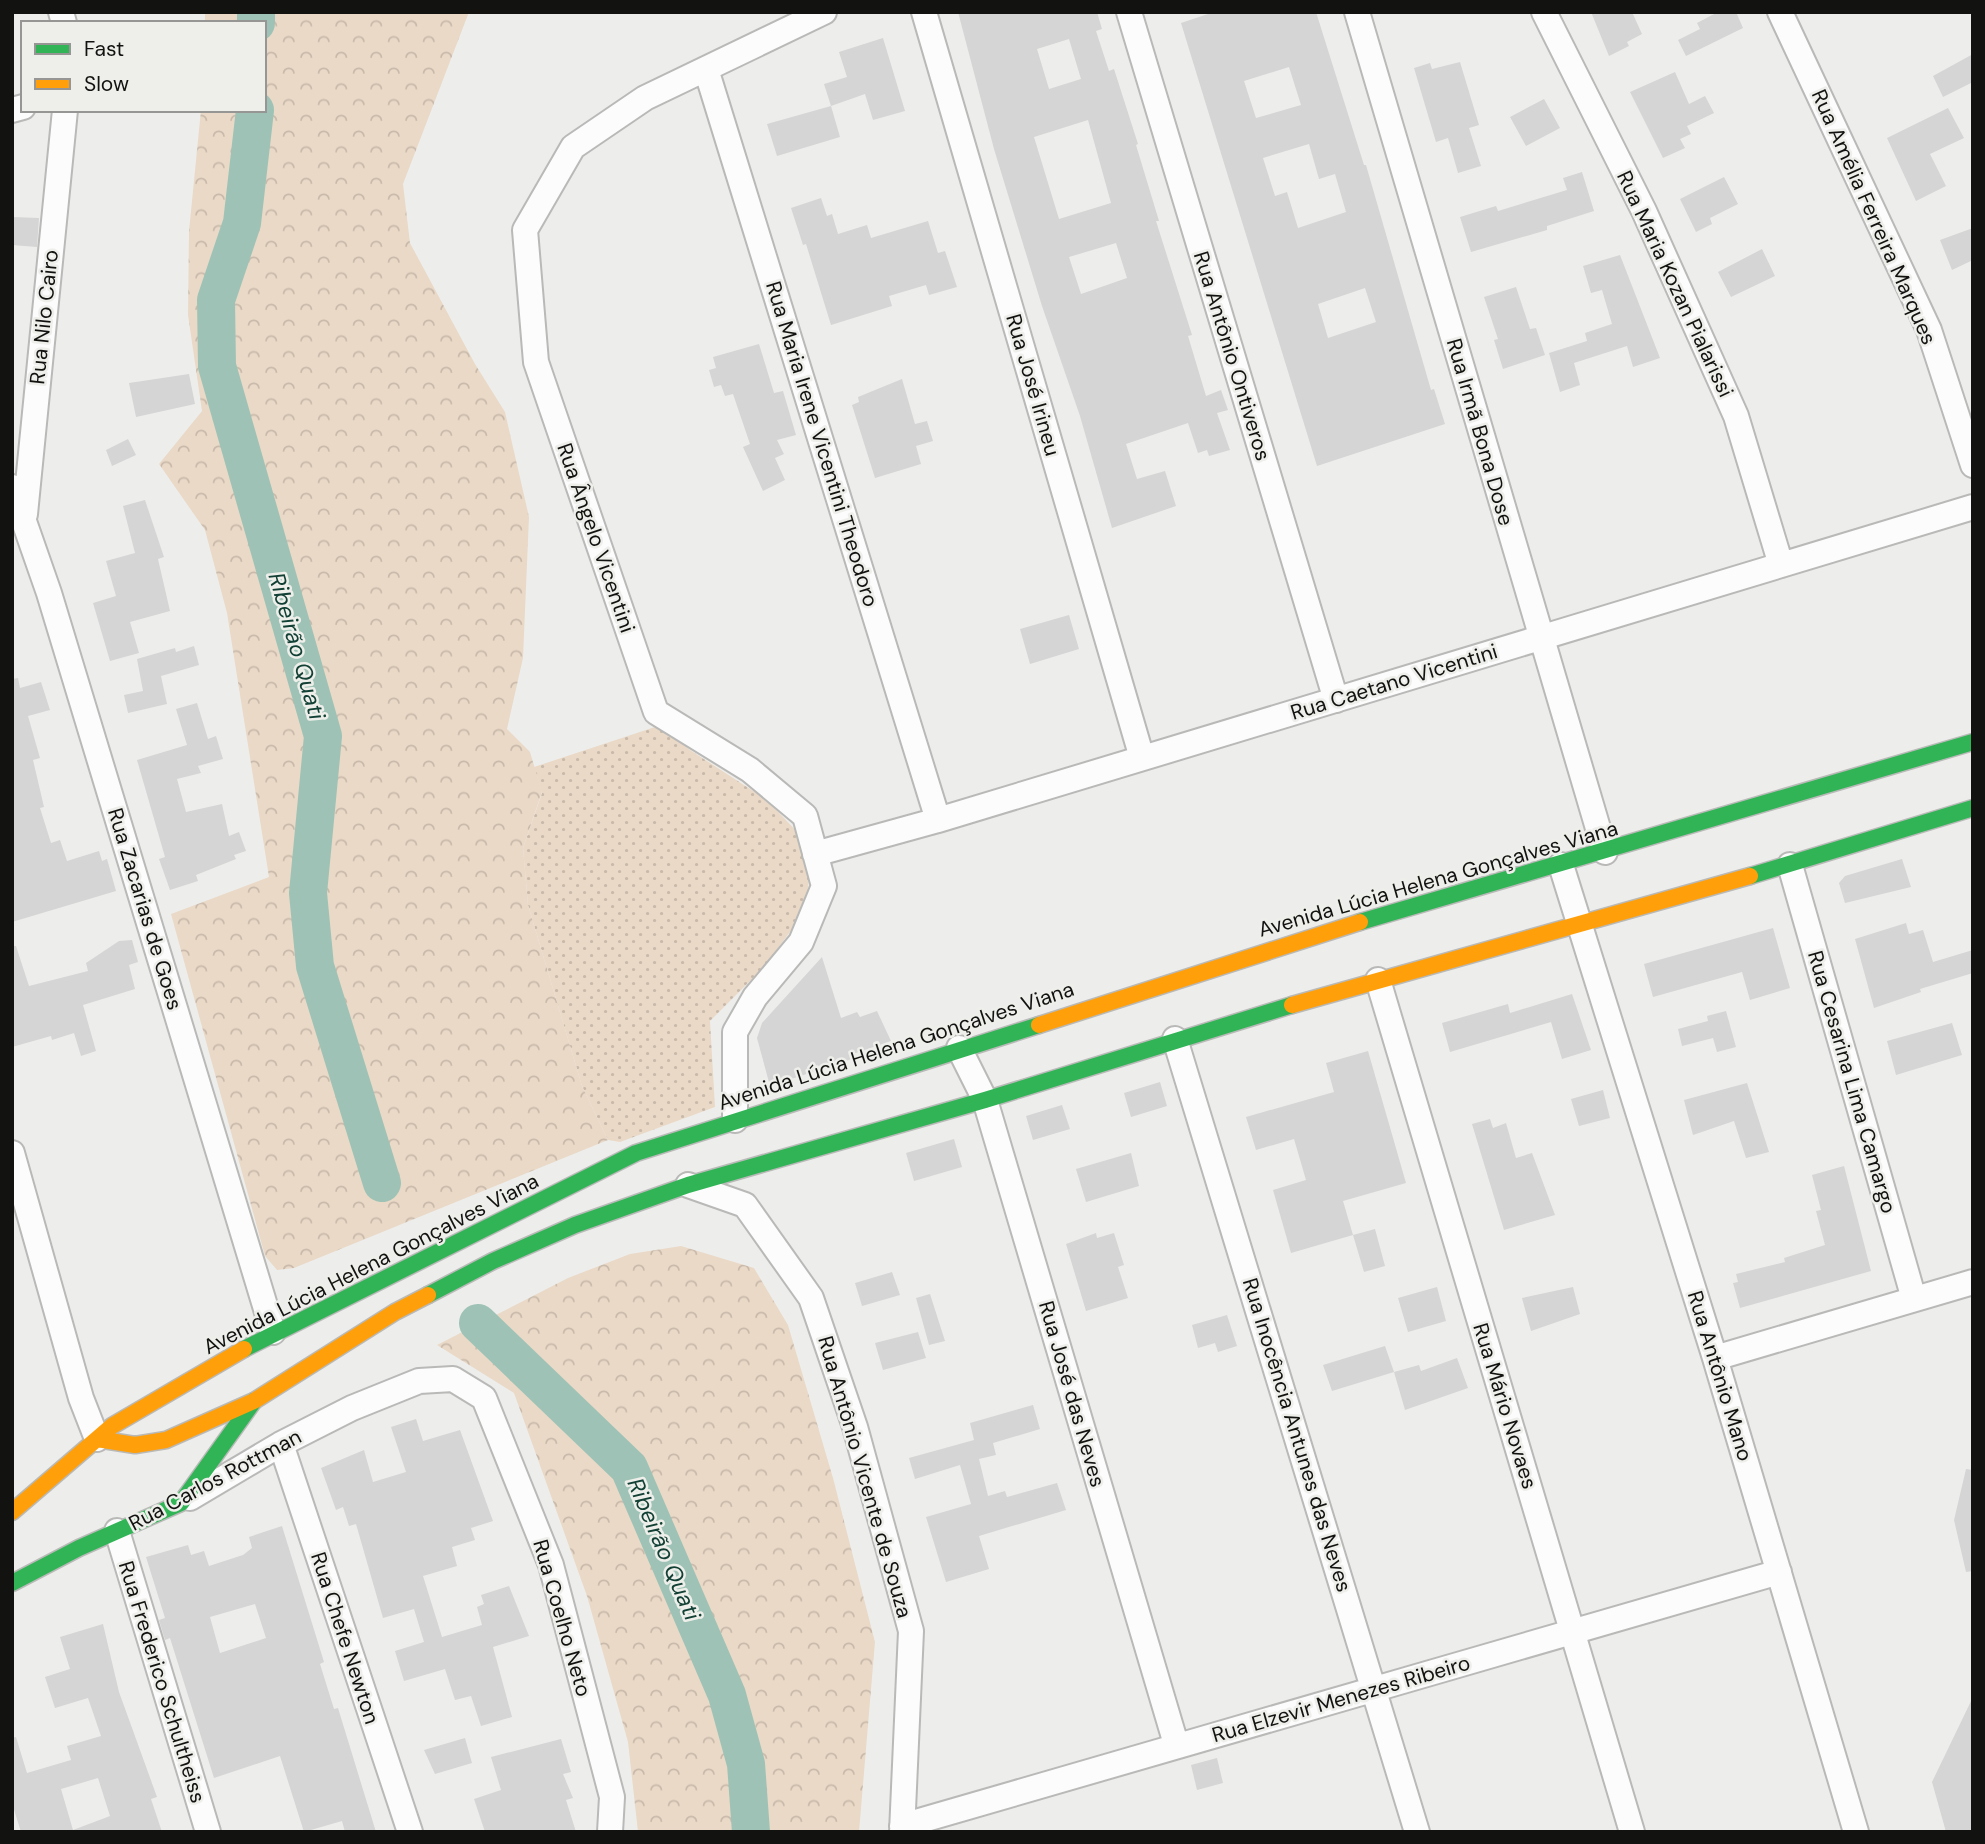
<svg xmlns="http://www.w3.org/2000/svg" width="1985" height="1844" font-family="'DM Sans',sans-serif">
  <style>
    .grass { fill: url(#grass-dots) }
    .forest { fill: url(#forest-crowns) }
    .lines { fill: none; stroke-linecap: round; stroke-linejoin: round }
    .river { stroke: #9ec3b6; stroke-width: 38 }
    .building { fill: #d4d5d4; fill-rule: evenodd }
    .street-casing { stroke: #b9b9b8; stroke-width: 28 }
    .fast-casing { stroke: #b9b9b8; stroke-width: 19 }
    .slow-casing { stroke: #b9b9b8; stroke-width: 19 }
    .street { stroke: #fcfcfc; stroke-width: 24 }
    .fast { stroke: #30b455; stroke-width: 16 }
    .slow { stroke: #ff9f0a; stroke-width: 16 }
    .labels { text-anchor: middle; dominant-baseline: central; stroke-width: 5; stroke-linejoin: round; paint-order: stroke }
    .street-label { font-size: 21px; fill: #121311; stroke: #eeefeb }
    .water-label { font-size: 23px; font-style: italic; fill: #124034; stroke: #eeefeb }
  </style>
  <defs>
    <pattern id="grass-dots" width="8" height="8" patternUnits="userSpaceOnUse" patternTransform="scale(1.75)"><rect width="8" height="8" fill="#ead9c7"/><path d="M2 2h.1M6 6h.1" fill="none" stroke="#c8b9aa" stroke-width="1.8" stroke-linecap="round"/></pattern>
    <pattern id="forest-crowns" width="20" height="18" patternUnits="userSpaceOnUse" patternTransform="scale(1.75)"><rect width="20" height="18" fill="#ead9c7"/><path d="M2 6a3 3 0 1 1 6 0M12 15a3 3 0 1 1 6 0" fill="none" stroke="#c8b9aa"/></pattern>
  </defs>
  <rect width="100%" height="100%" fill="#edeeec"/>
  <path class="grass" d="M661 725 690 750 767 800 800 835 809 875 807 909 764 967 710 1021 715 1107 620 1142 608 1140 582 1086 528 905 523 848 542 793 534 767Z"/>
  <path class="forest" d="M205 12H469L403 184 410 243 475 364 505 412 529 517 523 658 507 729 530 752 542 792 523 848 528 905 582 1086 608 1140 294 1268 277 1270 265 1256 171 914 269 877 227 613 205 530 159 464 202 411 188 315 189 231 201 110H264V23H205Z
    M681 1246 754 1268 788 1325 833 1478 875 1642 859 1832H638L628 1742 587 1596 514 1393 437 1345 568 1278 630 1254Z"/>
  <g class="lines">
    <path class="river" d="M256 12V23
      M255 110 242 223 216 300 217 366 323 736 308 893 315 966 382 1183
      M478 1323 629 1468 727 1695 746 1764 751 1832"/>
  </g>
  <path class="building" d="M958 12H1097L1102 29 1096 31 1109 71 1114 69 1138 144 1136 145 1159 221H1156L1192 335 1188 336 1206 396 1221 390 1228 410 1217 413 1230 450 1209 456 1207 450 1198 453 1188 423 1126 444 1137 479 1165 471 1176 506 1112 528 1080 416 1042 306 994 149ZM1069 39 1081 79 1049 89 1037 49ZM1088 120 1111 203 1059 219 1034 137ZM1116 243 1127 278 1081 294 1069 257Z
    M1214 12H1316L1364 165H1366L1431 390 1434 389 1445 424 1317 466 1181 23ZM1289 67 1301 105 1256 118 1244 81ZM1309 144 1319 179 1335 174 1346 212 1298 228 1287 192 1275 196 1263 158ZM1365 288 1376 322 1328 338 1318 304Z
    M1591 12H1632L1642 34 1627 42 1629 46 1609 56Z
    M1718 12H1736L1743 28 1686 56 1678 40 1700 29 1697 23Z
    M883 38 905 111 873 120 865 94 831 106 824 84 847 77 839 52Z
    M1973 54V82L1943 97 1933 76Z
    M1460 62 1479 125 1469 128 1481 166 1458 173 1448 138 1436 142 1414 68 1430 63 1432 69Z
    M1675 72 1689 104 1705 96 1714 113 1687 126 1691 134 1680 139 1685 148 1663 158 1630 92Z
    M1544 99 1560 128 1526 146 1510 117Z
    M831 106 840 137 777 156 767 124Z
    M1948 108 1964 138 1930 154 1946 186 1916 201 1887 138Z
    M1582 172 1594 211 1547 226V230L1471 252 1460 217 1496 206 1498 211 1567 190 1563 178Z
    M1724 177 1738 204 1710 218 1712 224 1696 232 1680 199Z
    M821 198 827 216 832 214 838 234 867 225 871 238 928 221 938 253 945 251 957 287 929 295 926 285 889 296 892 306 831 325 806 244 803 245 791 208Z
    M12 217 39 218 37 247 12 245Z
    M1973 228V260L1952 270 1940 240Z
    M1762 249 1775 276 1731 297 1718 272Z
    M1620 255 1660 358 1633 367 1627 346 1574 363 1580 385 1560 392 1549 353 1587 341 1585 333 1612 324 1602 290 1591 293 1583 266Z
    M1516 287 1530 329 1536 328 1545 355 1503 369 1494 340 1498 339 1484 297Z
    M759 344 774 393 783 391 796 435 777 440 784 454 775 458 785 480 763 491 743 447 750 444 733 394 725 396 721 385 714 387 709 370 716 368 713 357Z
    M189 374 195 404 136 417 129 383Z
    M902 379 915 424 927 421 933 441 916 446 921 464 875 478 852 405 859 402 858 397Z
    M128 439 136 455 112 466 106 450Z
    M145 500 164 557 158 559 170 611 130 622 139 653 110 661 93 603 116 596 106 561 135 553 123 506Z
    M1069 615 1079 649 1030 664 1020 629Z
    M194 646 199 665 161 676 167 704 128 713 124 695 143 691 137 659 175 648 176 652Z
    M18 678 20 688 41 682 50 710 28 716 40 758 33 760 44 807 40 808 51 843 60 840 67 861 99 851 102 861 107 859 116 891 12 922V679Z
    M197 703 208 739 216 736 223 759 198 766 201 773 177 779 186 812 222 804 229 836 239 832 246 851 234 855 236 859 196 875 198 881 170 890 159 859 165 857 137 760 187 745 176 709Z
    M1902 859 1911 887 1845 903 1839 883 1845 876Z
    M1906 923 1909 934 1923 930 1933 962 1973 950V973L1920 989 1921 992 1874 1008 1855 939Z
    M1773 928 1790 988 1750 1000 1742 972 1653 997 1644 964Z
    M132 940 138 962 129 965 135 989 83 1005 96 1051 81 1056 74 1033 52 1040 51 1036 12 1047V946H16L29 986 88 971 86 963 119 941Z
    M822 957 841 1018 857 1012 860 1017 877 1011 891 1041 850 1055 852 1059 770 1086 757 1038 762 1023Z
    M1572 994 1591 1050 1562 1059 1551 1022 1450 1052 1442 1023 1508 1004 1510 1013Z
    M1726 1011 1736 1047 1717 1052 1713 1038 1682 1046 1678 1029 1708 1021 1707 1016Z
    M1952 1023 1962 1055 1896 1075 1887 1041Z
    M1368 1051 1406 1183 1343 1201 1353 1235 1291 1253 1273 1190 1306 1180 1294 1139 1256 1150 1246 1117 1334 1092 1326 1063Z
    M1160 1082 1167 1106 1131 1117 1124 1093Z
    M1747 1083 1769 1152 1746 1158 1734 1121 1693 1135 1684 1100Z
    M1603 1090 1610 1118 1579 1126 1571 1099Z
    M1062 1105 1070 1129 1033 1140 1026 1116Z
    M1490 1119 1493 1128 1506 1123 1516 1158 1532 1153 1555 1215 1504 1230 1472 1124Z
    M954 1139 962 1167 914 1181 906 1153Z
    M1131 1153 1139 1186 1086 1202 1076 1169Z
    M1844 1166 1871 1271 1740 1308 1733 1283 1738 1282 1736 1274 1785 1262 1784 1258 1825 1245 1816 1211 1821 1210 1812 1175Z
    M1375 1229 1385 1266 1364 1272 1353 1235Z
    M1096 1233 1097 1238 1114 1233 1124 1265 1118 1267 1128 1298 1086 1311 1066 1244Z
    M892 1272 900 1295 862 1306 855 1283Z
    M1437 1287 1446 1321 1408 1332 1398 1298Z
    M1573 1287 1580 1314 1531 1331 1522 1298Z
    M930 1294 945 1341 929 1345 916 1298Z
    M1227 1315 1237 1346 1218 1352 1215 1343 1198 1348 1192 1325Z
    M918 1332 926 1358 883 1370 875 1343Z
    M1385 1346 1394 1372 1332 1391 1323 1365Z
    M1457 1358 1468 1388 1405 1410 1394 1372 1419 1365 1421 1371Z
    M1033 1405 1040 1429 993 1443 996 1455 979 1459 988 1496 1005 1491 1007 1497 1057 1483 1066 1510 979 1536 989 1569 946 1582 926 1517 971 1504 960 1465 915 1479 909 1458 974 1440 970 1423Z
    M416 1419 423 1441 460 1430 493 1521 471 1528 475 1540 452 1547 457 1566 423 1576 442 1637 482 1625 477 1607 484 1604 481 1595 509 1586 529 1636 493 1647 512 1717 481 1726 471 1696 455 1700 445 1669 404 1681 395 1651 424 1642 414 1609 383 1618 356 1524 349 1526 343 1507 336 1510 321 1468 364 1450 373 1482 406 1472 391 1427Z
    M1966 1469 1973 1470V1571L1966 1572 1954 1520Z
    M282 1526 324 1662 320 1664 334 1709 338 1708 376 1832H345L342 1821 304 1832 280 1756 214 1778 170 1638 165 1640 159 1620 165 1618 146 1557 188 1545 191 1555 204 1551 209 1566 243 1555 252 1548 249 1537ZM255 1604 266 1638 220 1653 210 1617Z
    M103 1624 119 1692 157 1797 151 1799 162 1832H21L12 1803V1738L16 1737 27 1773 71 1760 67 1746 101 1736 88 1698 55 1708 45 1677 70 1669 60 1637ZM98 1778 110 1816 73 1830 61 1789Z
    M1973 1697V1832H1946L1932 1782Z
    M465 1738 472 1763 435 1774 424 1750Z
    M561 1739 571 1772 563 1774 573 1798 566 1800 576 1832H485L474 1799 501 1790 491 1757Z
    M1217 1758 1223 1783 1197 1790 1191 1765Z"/>
  <g class="lines">
    <g class="street-casing">
      <path id="street" d="M61 12 64 23
        M924 12 1142 758
        M1129 12 1336 700
        M1357 12 1605 852
        M1544 12 1644 211 1736 416 1781 565
        M1780 12 1929 330 1973 465
        M706 69 938 820
        M12 110 23 107
        M12 487 49 593 273 1332
        M25 514 65 110
        M815 854 938 820 1973 507
        M1561 865 1715 1358 1856 1832
        M1790 865 1914 1299
        M1378 980 1632 1832
        M1175 1039 1417 1832
        M959 1048 985 1100 1176 1744
        M735 1120V1032L755 997 801 942 824 886 805 816 750 770 656 712 536 362 525 230 573 147 645 98 824 12
        M12 1153 81 1398 97 1439
        M688 1185 745 1205 811 1298 855 1427 911 1631 902 1832
        M1715 1358 1973 1282
        M281 1444 410 1832
        M190 1498 281 1444 352 1408 419 1381 453 1379 484 1398 551 1565 612 1797 610 1832
        M117 1531 208 1832
        M902 1826C1194 1739 1487 1658 1779 1572"/>
    </g>
    <g class="fast-casing">
      <path id="fast" d="M1750 876 1973 808
        M1360 922 1973 742
        M428 1295 493 1261 575 1225 688 1185 985 1100 1292 1005
        M244 1349 636 1153 1039 1025
        M12 1583 79 1548 181 1503 254 1401"/>
    </g>
    <g class="slow-casing">
      <path id="slow" d="M1292 1005 1750 876
        M1039 1025 1360 922
        M97 1439 135 1445 166 1440 254 1401 395 1312 428 1295
        M12 1512 112 1426 244 1349"/>
    </g>
    <use href="#street" class="street"/>
    <use href="#fast" class="fast"/>
    <use href="#slow" class="slow"/>
  </g>
  <g class="labels">
    <g class="street-label">
      <text transform="translate(1874 217) rotate(66)">Rua Amélia Ferreira Marques</text>
      <text transform="translate(1675 284) rotate(65)">Rua Maria Kozan Pialarissi</text>
      <text transform="translate(44 317) rotate(-84)">Rua Nilo Cairo</text>
      <text transform="translate(1232 356) rotate(73)">Rua Antônio Ontiveros</text>
      <text transform="translate(1033 385) rotate(74)">Rua José Irineu</text>
      <text transform="translate(1480 432) rotate(74)">Rua Irmã Bona Dose</text>
      <text transform="translate(822 444) rotate(73)">Rua Maria Irene Vicentini Theodoro</text>
      <text transform="translate(596 538) rotate(71)">Rua Ângelo Vicentini</text>
      <text transform="translate(1394 682) rotate(-17)">Rua Caetano Vicentini</text>
      <text transform="translate(1438 879) rotate(-16)">Avenida Lúcia Helena Gonçalves Viana</text>
      <text transform="translate(145 909) rotate(73)">Rua Zacarias de Goes</text>
      <text transform="translate(896 1046) rotate(-18)">Avenida Lúcia Helena Gonçalves Viana</text>
      <text transform="translate(1852 1082) rotate(74)">Rua Cesarina Lima Camargo</text>
      <text transform="translate(371 1264) rotate(-27)">Avenida Lúcia Helena Gonçalves Viana</text>
      <text transform="translate(1720 1376) rotate(73)">Rua Antônio Mano</text>
      <text transform="translate(1072 1394) rotate(74)">Rua José das Neves</text>
      <text transform="translate(1505 1406) rotate(73)">Rua Mário Novaes</text>
      <text transform="translate(1297 1435) rotate(73)">Rua Inocência Antunes das Neves</text>
      <text transform="translate(865 1477) rotate(74)">Rua Antônio Vicente de Souza</text>
      <text transform="translate(215 1480) rotate(-28)">Rua Carlos Rottman</text>
      <text transform="translate(562 1618) rotate(74)">Rua Coelho Neto</text>
      <text transform="translate(345 1638) rotate(72)">Rua Chefe Newton</text>
      <text transform="translate(162 1682) rotate(73)">Rua Frederico Schultheiss</text>
      <text transform="translate(1341 1699) rotate(-16)">Rua Elzevir Menezes Ribeiro</text>
    </g>
    <g class="water-label">
      <text transform="translate(297 646) rotate(74)">Ribeirão Quati</text>
      <text transform="translate(664 1549) rotate(67)">Ribeirão Quati</text>
    </g>
  </g>
  <rect width="1985" height="1844" fill="none" stroke="#121311" stroke-width="28"/>
  <rect x="21" y="21" width="245" height="91" fill="#eeefeb" stroke="#969794" stroke-width="2"/>
  <rect x="35" y="44" width="35" height="10" fill="#30b455" stroke="#969794" stroke-width="2"/>
  <text x="84" y="56" font-size="21" fill="#121311">Fast</text>
  <rect x="35" y="79" width="35" height="10" fill="#ff9f0a" stroke="#969794" stroke-width="2"/>
  <text x="84" y="91" font-size="21" fill="#121311">Slow</text>
</svg>
